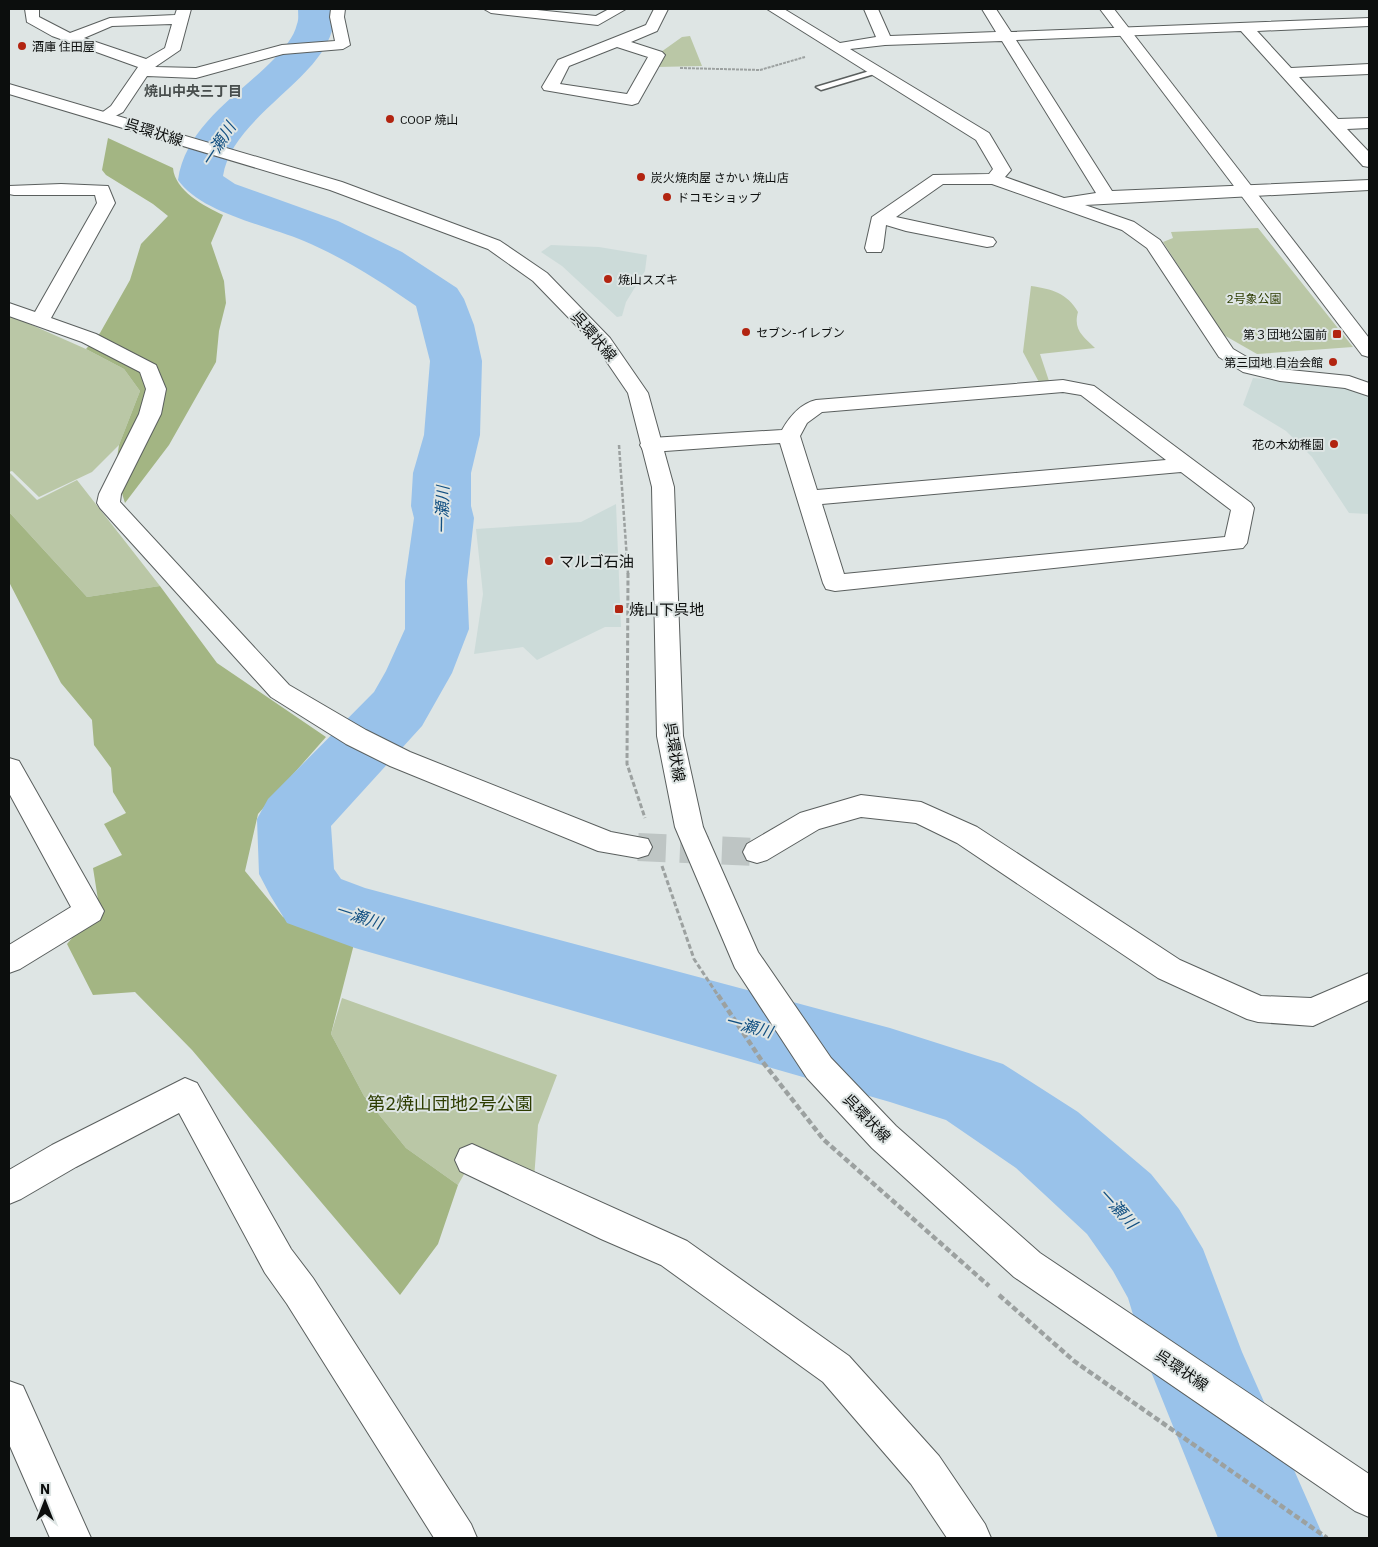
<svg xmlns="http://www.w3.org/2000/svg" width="1378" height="1547" font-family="'IBM Plex Sans','Noto Sans JP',sans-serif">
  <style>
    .built { fill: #ccdbd9 }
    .green { fill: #bac7a6 }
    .forest { fill: #a3b583 }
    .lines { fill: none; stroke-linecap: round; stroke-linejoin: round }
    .river { fill: #99c2ea; fill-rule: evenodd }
    .street-tunnel { stroke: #bec5c4; stroke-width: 28; stroke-dasharray: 28 14; stroke-linecap: butt }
    .lane-casing { stroke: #5a5f5e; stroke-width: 3 }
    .street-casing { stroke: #5a5f5e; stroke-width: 2 }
    .secondary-casing { stroke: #5a5f5e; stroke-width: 2 }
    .primary-casing { stroke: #5a5f5e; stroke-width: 2 }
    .path-far3 { stroke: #9ca1a0; stroke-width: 2; stroke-dasharray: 3 1; stroke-linecap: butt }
    .path-far2 { stroke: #9ca1a0; stroke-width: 2.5; stroke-dasharray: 4 2; stroke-linecap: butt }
    .path-far1 { stroke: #9ca1a0; stroke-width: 3; stroke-dasharray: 5 2.5; stroke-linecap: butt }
    .path { stroke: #9ca1a0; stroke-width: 4.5; stroke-dasharray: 6 3; stroke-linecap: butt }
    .lane { fill: #fff; fill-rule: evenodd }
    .street { fill: #fff; fill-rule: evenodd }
    .secondary { fill: #fff; fill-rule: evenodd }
    .primary { fill: #fff; fill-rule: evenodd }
    .poi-dot { fill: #b22410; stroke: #dee5e4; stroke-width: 2 }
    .labels { text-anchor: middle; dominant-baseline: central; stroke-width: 4; stroke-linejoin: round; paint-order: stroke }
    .far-poi-label { font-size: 12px; fill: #0c0e0d; stroke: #dee5e4; text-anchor: start }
    .far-park-label { font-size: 12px; fill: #2d3c00; stroke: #dee5e4 }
    .far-neighbourhood-label { font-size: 14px; font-weight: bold; fill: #484e4d; stroke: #dee5e4 }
    .street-label { font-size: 15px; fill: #0c0e0d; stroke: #dee5e4 }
    .poi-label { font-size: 15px; fill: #0c0e0d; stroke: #dee5e4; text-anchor: start }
    .water-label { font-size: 16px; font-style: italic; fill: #125082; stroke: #dee5e4 }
    .near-park-label { font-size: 18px; fill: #2d3c00; stroke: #dee5e4 }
  </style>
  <rect width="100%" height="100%" fill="#dee5e4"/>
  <path class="built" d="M551 245 599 247 647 255 645 271 626 302 622 316 617 317 562 266 541 252Z
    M1253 378 1353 387 1362 390 1369 399V514L1349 513 1312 457 1286 431 1243 405Z
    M616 504 621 627H605L537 660 523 647 474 654 483 594 476 529 581 522Z"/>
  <path class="green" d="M690 36 702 66 657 67 661 52 682 37Z
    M1258 228 1353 347 1257 354 1222 334 1163 242 1173 238 1171 232Z
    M1031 286C1052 289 1067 293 1078 312 1073 330 1083 336 1095 348L1040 354 1050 384 1041 386 1023 352Z
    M9 315 86 349 124 369 140 391 119 445 92 472 39 497 12 471 9 472Z
    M10 473 37 500 77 480 160 586 87 597 9 512Z
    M342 998 557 1075 538 1125 534 1179 472 1160 458 1185 406 1148 364 1096 331 1034Z"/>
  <path class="forest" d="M108 138 173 168C175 191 204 206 223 215L211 243 224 281 226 303 219 331 216 362 169 445 125 503 115 471 119 445 140 391 124 369 86 349 100 333 130 280 141 244 168 216 153 204 106 175 102 170Z
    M9 512 87 597 160 586 217 663 326 737 258 814 245 871 283 917 354 944 331 1034 364 1096 406 1148 458 1185 438 1244 400 1295 192 1050 135 992 93 995 67 944 99 906 93 868 122 855 104 824 126 813 113 792 111 768 94 745 92 720 61 683 9 582Z"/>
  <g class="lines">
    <path class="river" d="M298 9H334C341 74 233 110 223 176L235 184 338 221 402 252 457 288 464 299 474 325 482 361 480 435 471 473V506L474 518 467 581 469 629 452 673 422 726 331 826 334 869 341 879 365 888 890 1028 1003 1064 1078 1112 1151 1174 1179 1209 1203 1249 1242 1352 1324 1538H1218L1148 1364 1128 1298 1113 1271 1087 1234 1016 1168 946 1120 890 1102 355 948 287 923 270 895 259 874 257 819 268 799 374 692 386 671 405 629V581L414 518 411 506 413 473 424 435 430 361 416 306C380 281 344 258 304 241 266 225 201 213 178 180 186 125 239 95 274 59 283 49 294 38 297 24 299 19 298 13 298 9Z"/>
    <path class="street-tunnel" d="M638 847 757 852"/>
    <g class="lane-casing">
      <path id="lane" d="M873 70 881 72 821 90 816 87Z"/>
    </g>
    <g class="street-casing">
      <path id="street" d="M25 9H39V17L70 33 110 18 175 15 177 9H191L180 50 155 67 196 68 282 45 335 41 330 17 331 9H345L344 17 350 45 343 49 283 54 196 78 147 76 123 112 104 122 96 117 111 106 138 67 52 36 27 22ZM172 24 165 48 146 59 84 38 112 26Z
        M484 9H527L596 16 609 9H626L598 25 491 13Z
        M654 9H668L657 31 631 42 662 52 665 55 638 103 632 105 544 90 542 87 558 60 646 25ZM617 47 648 57 627 94 560 84 569 66Z
        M767 9H784L840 43 876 37 864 9H878L890 36 996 32 982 9H996L1011 32 1369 18V26L1257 31 1291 68 1369 64V74L1299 77 1338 119 1369 118V128L1347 129 1369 152V167L1363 166 1241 31 1016 40 1112 191 1369 180V190L1085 205 1134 222 1160 240 1233 349 1257 363 1280 369 1349 376 1369 383V396L1345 388 1280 381 1243 372 1219 357 1147 248 1122 230 992 184H943L896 217 993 238 996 242 993 246 987 247 906 231 886 225 883 248 881 252H867L865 248 872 217 933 175 989 174 993 169 976 140ZM1002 41 1096 193 1064 198 1005 177 1011 170 989 133 850 49 885 45Z
        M61 184 108 186 115 203 51 318 96 334 156 365 166 389 161 414 121 494 120 502 289 685 366 730 410 752 611 832 648 839 652 847 648 855 638 858 598 851 390 766 346 744 271 697 100 508 97 503 99 494 139 414 146 389 140 372 82 342 9 316V303L35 312 97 203 95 195H14L9 194V186Z
        M1063 380 1094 386 1251 503 1254 508 1247 543 1243 548 835 591 826 589 823 583 780 443 651 452 643 450 640 445 643 440 651 438 782 430C790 416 800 404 816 400ZM1063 392 1081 395 1166 460 817 490 800 436 807 423 822 412ZM1181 472 1231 510 1225 537 844 574 822 504Z
        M9 758 19 761 104 911 100 920 20 969 9 973V945L71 907 9 793Z
        M861 795 921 802 977 827 1180 960 1261 996 1311 998 1369 973V1000L1313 1026 1258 1022 1247 1019 1158 978 957 843 916 823 861 817 819 829 767 860 757 863 747 860 743 852 747 844 800 813Z
        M185 1078 197 1083 291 1249 313 1278 471 1524 477 1538H434L287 1304 265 1273 179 1113 76 1167 21 1199 9 1204V1170L52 1145Z
        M472 1144 687 1241 849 1356 939 1456 985 1524 991 1538H947L911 1484 823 1382 661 1265 601 1239 460 1171 455 1160 460 1149Z
        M9 1381 23 1386 91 1538H50L9 1444Z"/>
    </g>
    <g class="secondary-casing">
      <path id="secondary" d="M1100 9H1114L1369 338V357L1362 355Z"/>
    </g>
    <g class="primary-casing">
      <path id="primary" d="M9 84 342 182 500 241 547 273 610 338 648 393 674 487 683 736 703 827 758 952 831 1058 896 1126 1040 1253 1369 1474V1517L1355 1511 1014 1277 872 1148 807 1078 735 968 675 827 657 736 652 487 628 393 596 346 533 281 488 249 330 190 9 94Z"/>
    </g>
    <path class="path-far3" d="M680 68 760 70 805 57"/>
    <path class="path-far2" d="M619 445 628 574"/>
    <path class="path-far1" d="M628 573 627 764 645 818
      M662 866 694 959 719 997"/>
    <path class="path" d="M718 995 762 1061 824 1140 989 1286
      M999 1295 1074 1361 1327 1538"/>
    <use href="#lane" class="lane"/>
    <use href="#street" class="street"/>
    <use href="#secondary" class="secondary"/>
    <use href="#primary" class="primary"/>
  </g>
  <g class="poi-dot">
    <circle cx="22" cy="46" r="5"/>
    <circle cx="390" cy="119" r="5"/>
    <circle cx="641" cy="177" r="5"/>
    <circle cx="667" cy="197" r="5"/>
    <circle cx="608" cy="279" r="5"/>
    <circle cx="746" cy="332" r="5"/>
    <rect x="1332" y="329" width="10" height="10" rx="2.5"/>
    <circle cx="1333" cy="362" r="5"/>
    <circle cx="1334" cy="444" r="5"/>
    <circle cx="549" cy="561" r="5"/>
    <rect x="614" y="604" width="10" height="10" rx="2.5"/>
  </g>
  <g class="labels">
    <g class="far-poi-label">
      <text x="32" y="46">酒庫 住田屋</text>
      <text x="400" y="119">COOP 焼山</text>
      <text x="651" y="177">炭火焼肉屋 さかい 焼山店</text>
      <text x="677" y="197">ドコモショップ</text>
      <text x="618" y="279">焼山スズキ</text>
      <text x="756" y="332">セブン-イレブン</text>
      <text x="1327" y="334" text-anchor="end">第３団地公園前</text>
      <text x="1323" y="362" text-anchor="end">第三団地 自治会館</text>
      <text x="1324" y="444" text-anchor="end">花の木幼稚園</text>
    </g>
    <g class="far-park-label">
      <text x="1254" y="298">2号象公園</text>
    </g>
    <g class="far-neighbourhood-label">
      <text x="193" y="91">焼山中央三丁目</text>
    </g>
    <g class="street-label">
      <text transform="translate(154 132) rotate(17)">呉環状線</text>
      <text transform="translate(594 336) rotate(49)">呉環状線</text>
      <text transform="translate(675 752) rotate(81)">呉環状線</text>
      <text transform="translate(867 1118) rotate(46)">呉環状線</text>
      <text transform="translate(1182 1370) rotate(34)">呉環状線</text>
    </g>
    <g class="poi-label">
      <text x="559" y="561">マルゴ石油</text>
      <text x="629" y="609">焼山下呉地</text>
    </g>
    <g class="water-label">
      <text transform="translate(218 144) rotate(-57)">一瀬川</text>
      <text transform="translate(442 510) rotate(-89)">一瀬川</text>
      <text transform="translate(359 916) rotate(18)">一瀬川</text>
      <text transform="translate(749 1026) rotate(15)">一瀬川</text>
      <text transform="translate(1118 1208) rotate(48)">一瀬川</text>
    </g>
    <g class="near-park-label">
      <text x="450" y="1103">第2焼山団地2号公園</text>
    </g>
  </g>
  <rect width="1378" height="1547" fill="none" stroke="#0c0e0d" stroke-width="20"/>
  <g transform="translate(45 1502)" stroke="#dee5e4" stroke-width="4" paint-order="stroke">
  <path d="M0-4L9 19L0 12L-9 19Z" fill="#0c0e0d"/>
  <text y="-8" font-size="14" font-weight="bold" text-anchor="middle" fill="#0c0e0d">N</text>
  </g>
</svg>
